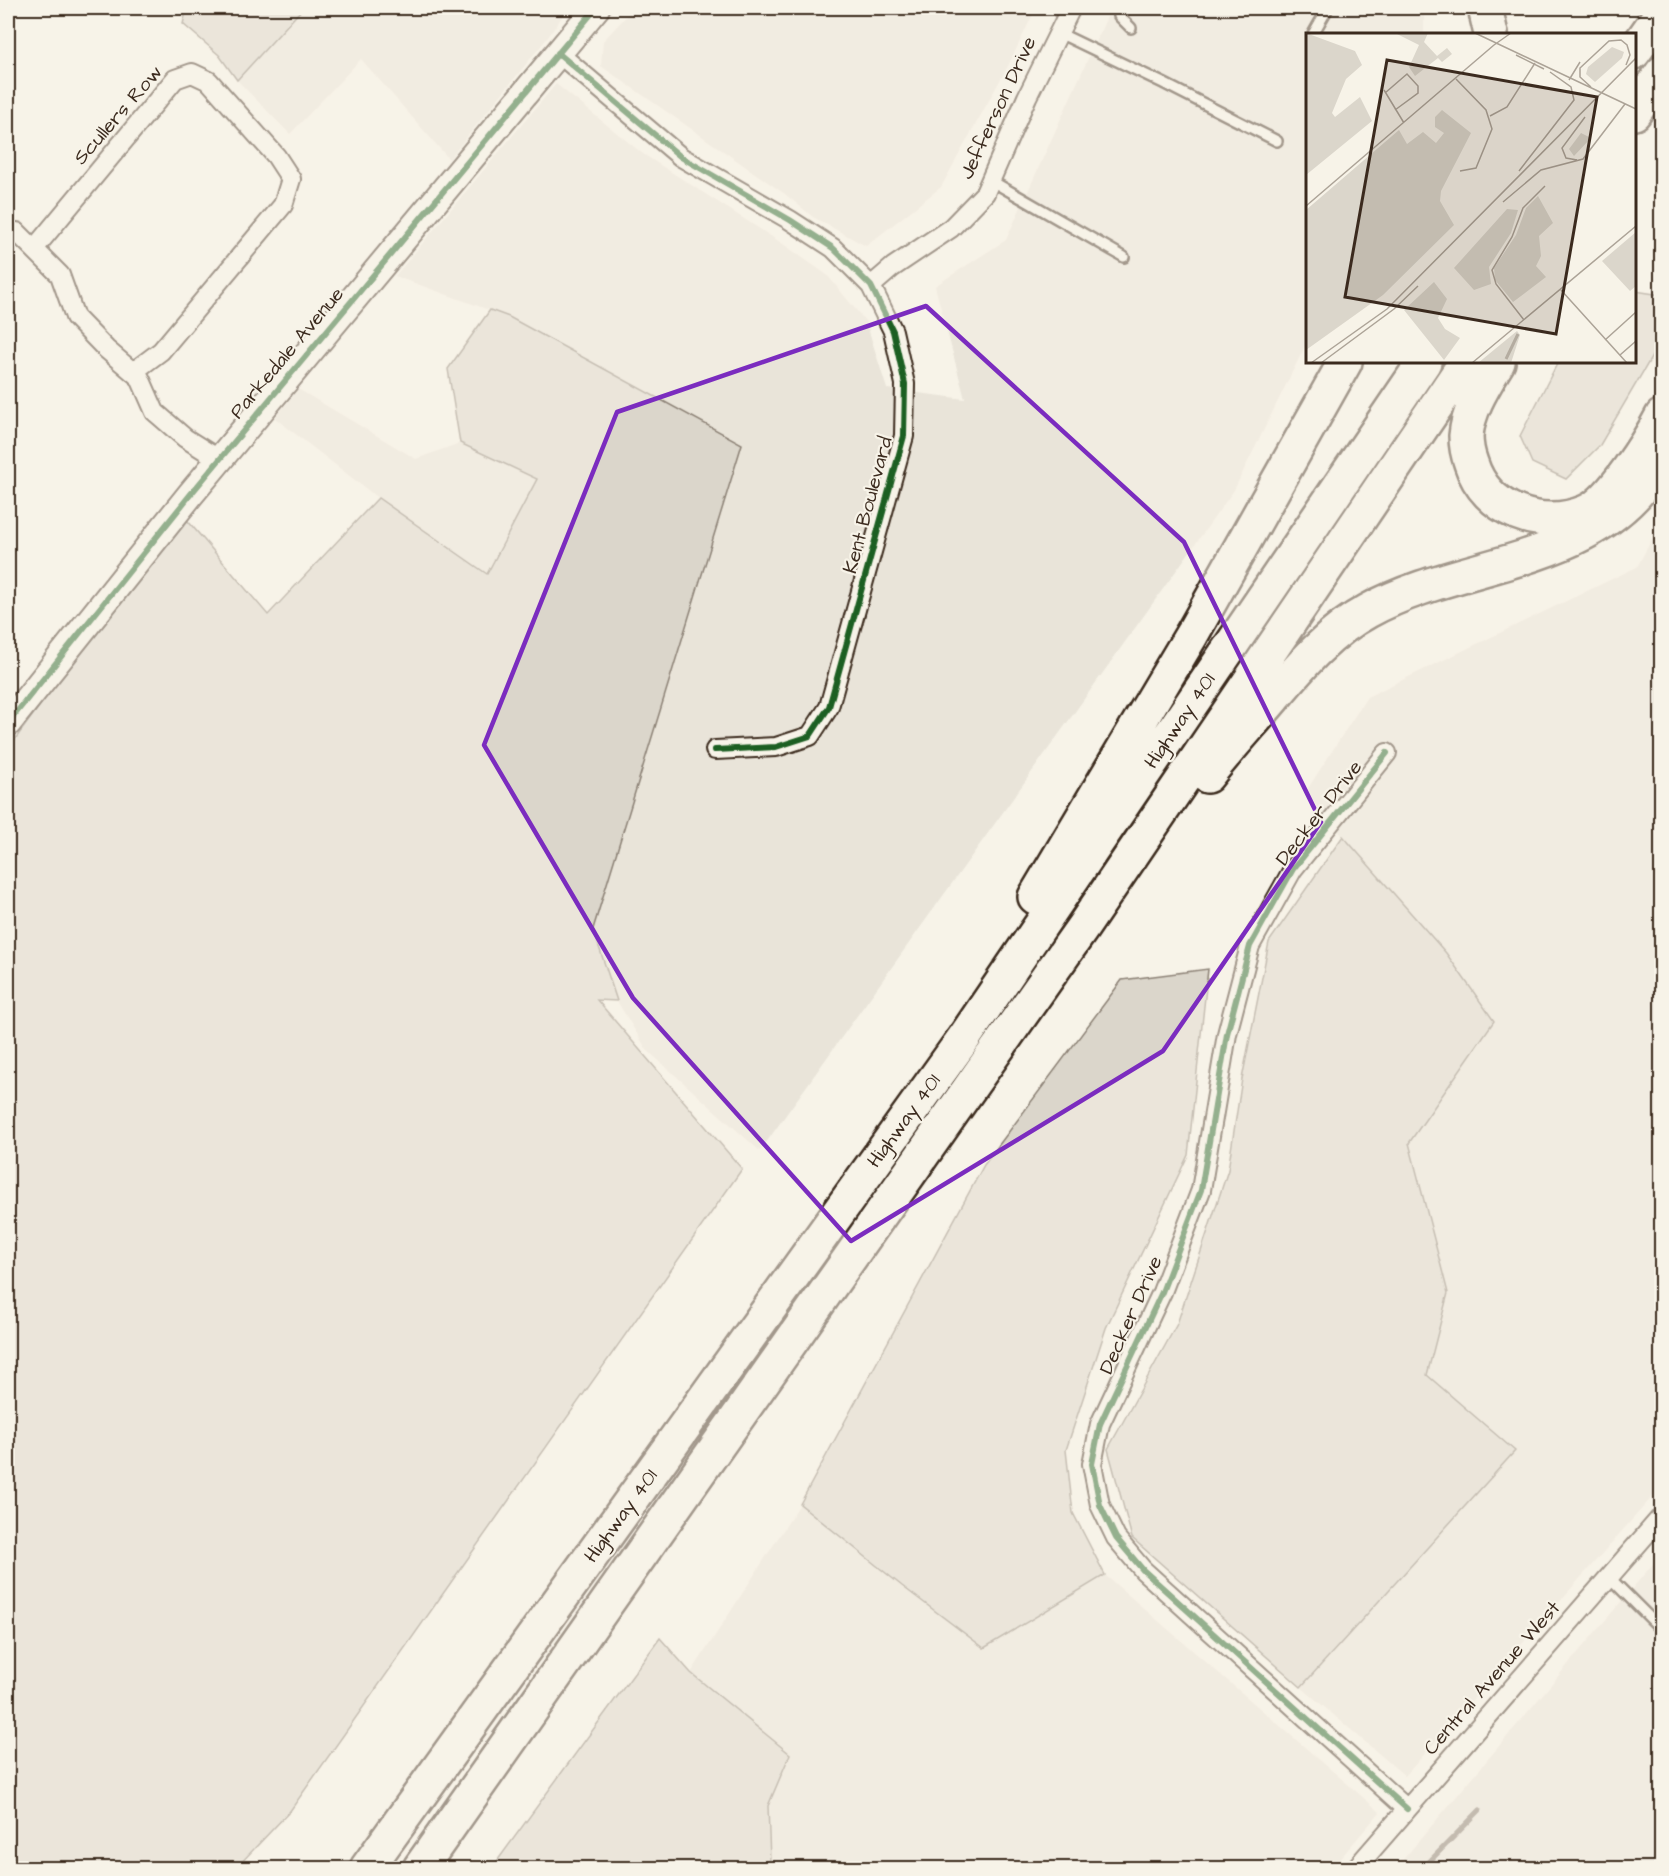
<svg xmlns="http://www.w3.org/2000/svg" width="1669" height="1876" font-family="'Architects Daughter',sans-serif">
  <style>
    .built { fill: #e9e4d9 }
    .green { fill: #dbd6cb; stroke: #8b8074; stroke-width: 1.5 }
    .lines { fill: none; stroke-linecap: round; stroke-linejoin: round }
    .stream { stroke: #84786c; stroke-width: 5 }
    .lane-casing { stroke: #3b2a1e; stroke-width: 14 }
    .street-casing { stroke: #3b2a1e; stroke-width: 22 }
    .secondary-casing { stroke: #3b2a1e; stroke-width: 30 }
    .highway-casing { stroke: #3b2a1e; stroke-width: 38 }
    .lane { stroke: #f7f3e8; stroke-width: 9 }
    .street { stroke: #f7f3e8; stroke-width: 18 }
    .secondary { stroke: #f7f3e8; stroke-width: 26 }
    .highway { stroke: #f7f3e8; stroke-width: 33 }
    .cycleway-casing { stroke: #f7f3e8; stroke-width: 10 }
    .cycleway { stroke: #1b5e20; stroke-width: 6 }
    .marked { fill: none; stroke: #7b2cbf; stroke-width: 4.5; stroke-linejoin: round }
    .labels { text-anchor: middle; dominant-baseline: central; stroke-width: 4.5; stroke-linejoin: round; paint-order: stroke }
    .street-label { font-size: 20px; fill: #3b2a1e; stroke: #f7f3e8 }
    .inset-river { fill: none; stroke: #b4aca0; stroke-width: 3 }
    .inset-road { fill: none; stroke: #aca397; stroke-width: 1.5 }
    .view { fill: #3b2a1e; fill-opacity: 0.15; stroke: #3b2a1e; stroke-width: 3 }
    .inset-edge { fill: none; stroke: #3b2a1e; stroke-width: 3 }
  </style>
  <rect width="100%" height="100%" fill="#f7f3e8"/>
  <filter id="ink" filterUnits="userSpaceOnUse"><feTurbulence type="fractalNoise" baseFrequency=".0167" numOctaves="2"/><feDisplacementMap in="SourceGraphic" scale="12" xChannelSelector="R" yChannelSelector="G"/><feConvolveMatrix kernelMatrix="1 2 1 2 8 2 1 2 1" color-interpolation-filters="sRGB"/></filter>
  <g filter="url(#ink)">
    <path class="built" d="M303 8H568L548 37 449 159 361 59 290 134 237 80Z
      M634 8H1036L1009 64 941 187 866 246 813 217 785 194 601 66 603 41Z
      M1111 8H1412L1424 15V34H1308L1307 342 1234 490 760 1151 647 1050 617 1001 593 929 742 445 509 317 395 276 556 84 643 154 783 244 827 275 866 322 887 389 965 399 935 286 1006 240Z
      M298 389 416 459 460 443 537 479 487 574 378 498 275 418Z
      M1661 522V1487L1405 1776 1301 1687 1515 1451 1427 1375 1448 1293 1408 1143 1494 1021 1446 953 1305 793 1367 697 1637 567Z
      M800 1504 902 1586 984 1648 1105 1575 1380 1812 1332 1868H766L770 1861 768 1806 789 1754 691 1673Z
      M1658 1558 1661 1561V1868H1396Z"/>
    <path class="green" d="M187 8H303L237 80 219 55 183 24Z
      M1635 291 1661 295V341L1600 445 1566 479 1532 463 1520 436 1558 362H1634Z
      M490 310 509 317 742 444 593 929 617 1001 597 1000 742 1169 290 1811 236 1868H8V749L131 581 187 520 268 615 378 498 487 574 537 479 460 443 448 369Z
      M1343 836 1446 953 1494 1021 1409 1143 1448 1293 1427 1375 1515 1451 1301 1687 1132 1538 1108 1449 1177 1324 1228 1170 1242 1079 1269 942Z
      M1208 969 1188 1155 1106 1328 1066 1450 1073 1513 1105 1575 984 1648 902 1586 800 1504 984 1165 1122 980Z
      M660 1638 691 1673 790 1754 768 1806 770 1861 766 1868H492Z"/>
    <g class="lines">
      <path class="stream" d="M1423 1868 1480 1810"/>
      <g class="lane-casing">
        <path id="lane" d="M1121 8 1119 16 1131 28
          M1059 33 1163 83 1277 141
          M1313 34 1328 8
          M990 180 1124 257
          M1609 1577 1662 1630"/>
      </g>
      <g class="street-casing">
        <path id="street" d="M558 53 681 157 790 220 833 248 871 286 893 331 905 384 904 436 829 707 810 736 776 747 715 750
          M17 232 60 275 75 317 106 349 140 378 155 412 185 438 220 460
          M34 249 175 79 192 73 209 81 276 156 291 179 283 205 161 351 133 372
          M871 286 893 267 951 228 985 193 1027 97 1071 8
          M1387 753 1293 869 1250 946 1227 1034 1201 1190 1162 1292 1100 1424 1092 1464 1100 1505 1116 1538 1143 1570 1407 1809
          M1356 1868 1662 1516"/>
      </g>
      <g class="secondary-casing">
        <path id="secondary" d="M8 723 190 495 596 8"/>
      </g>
      <g class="highway-casing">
        <path id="highway" d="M1485 8 1491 34
          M1634 52 1662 12
          M1634 113 1662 73
          M1498 362C1485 384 1468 409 1466 436 1466 445 1468 455 1471 463 1486 511 1541 531 1586 512 1611 502 1649 441 1662 416
          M1207 776C1225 753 1244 732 1263 710 1294 674 1325 634 1368 611 1464 557 1606 568 1662 456
          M1035 897 1192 634 1345 362
          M367 1868 964 1038 1424 362
          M420 1868 1083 927 1466 362"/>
      </g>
      <use href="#lane" class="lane"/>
      <use href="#street" class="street"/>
      <use href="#secondary" class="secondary"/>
      <use href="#highway" class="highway"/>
      <g class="cycleway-casing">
        <path id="cycleway" d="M558 53 681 157 790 220 833 248 871 286 893 331 905 384 904 436 829 707 810 736 776 747 715 750
          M8 723 190 495 596 8
          M1387 753 1293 869 1250 946 1227 1034 1201 1190 1162 1292 1100 1424 1092 1464 1100 1505 1116 1538 1143 1570 1407 1809"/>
      </g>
      <use href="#cycleway" class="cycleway"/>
    </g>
  </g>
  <path d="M0 0H1669V1876H0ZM926 306 1184 542 1321 822 1163 1051 851 1241 633 998 484 745 617 412Z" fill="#f7f3e8" fill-opacity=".55" fill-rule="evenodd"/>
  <path class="marked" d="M926 306 1184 542 1321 822 1163 1051 851 1241 633 998 484 745 617 412Z"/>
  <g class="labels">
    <g class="street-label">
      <text transform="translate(998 108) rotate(-65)">Jefferson Drive</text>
      <text transform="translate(118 115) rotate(-49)">Scullers Row</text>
      <text transform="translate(287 353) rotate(-50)">Parkedale Avenue</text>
      <text transform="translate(868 505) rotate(-75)">Kent Boulevard</text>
      <text transform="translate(1180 721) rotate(-56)">Highway 401</text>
      <text transform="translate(1319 813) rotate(-52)">Decker Drive</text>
      <text transform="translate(904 1121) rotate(-54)">Highway 401</text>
      <text transform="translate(1131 1315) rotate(-66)">Decker Drive</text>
      <text transform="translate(621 1516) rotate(-54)">Highway 401</text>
      <text transform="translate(1492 1678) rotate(-49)">Central Avenue West</text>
    </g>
  </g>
  <g transform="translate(1306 33)">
    <rect width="330" height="330" fill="#f7f3e8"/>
    <path d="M0 0 49 18 56 32 40 46 26 80 29 84 54 64 66 88 0 142ZM89 0H122L118 9 131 23 141 15 146 21 136 29 132 25 109 43 103 34 113 12ZM306 14 318 19 316 25 289 49 280 41 282 34ZM136 77 165 100 135 158 134 168 148 192 77 262 0 317V177L93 97 101 111 117 99 130 110 138 100 129 94V84ZM275 100 285 105 268 123 263 116ZM232 163 247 190 233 203 235 223 230 233 240 244 207 269 189 247 188 235 210 202 220 175ZM201 176 212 177 205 200 183 234 185 251 168 257 148 235ZM330 199V253L324 258 296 228ZM128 249 141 266 132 285 139 296 154 305 138 327 98 277ZM211 298 214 302 205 330H172Z" fill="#dbd6cb"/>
    <path class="inset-river" d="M200 326 212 301"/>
    <path class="inset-road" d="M169 0 330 76M188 12 205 0M210 22 238 36M150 46 180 77 186 96 170 135 154 138M263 47 274 29M285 54 274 44V35L303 8 315 7 321 12 324 22 320 32M78 57 98 90M79 60 101 41 112 53V60L89 77M184 83 201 74 229 30M271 127 260 125 256 115 279 84M213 138 268 67 265 54 244 39M197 169 235 137 277 126 319 71M0 173 188 12M255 257 321 330M218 287 190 251 186 237 206 204 217 175 239 153M299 307 330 279M314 322 330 308M5 330 81 276 330 25M15 330 88 276 112 253M166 330 330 193"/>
    <path class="view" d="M81 27 291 64 250 301 39 264Z"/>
    <rect width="330" height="330" class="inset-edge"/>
  </g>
  <rect width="1669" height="1876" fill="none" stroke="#f7f3e8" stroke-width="30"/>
  <rect x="15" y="15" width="1639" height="1846" fill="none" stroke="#3b2a1e" stroke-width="2" filter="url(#ink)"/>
</svg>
